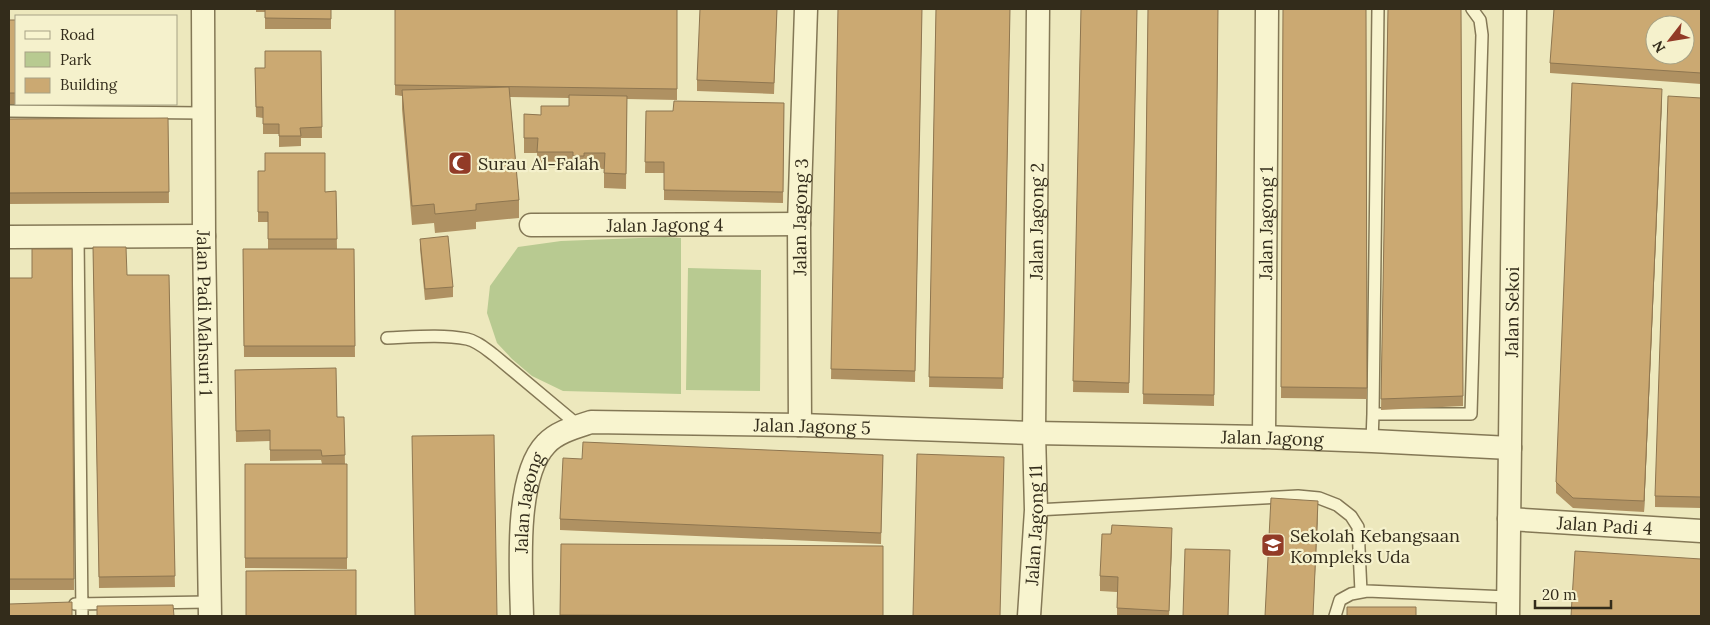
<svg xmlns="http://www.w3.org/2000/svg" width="1710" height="625" font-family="Lora,serif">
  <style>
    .green { fill: #b8ca91 }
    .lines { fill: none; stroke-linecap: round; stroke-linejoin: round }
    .service-casing { stroke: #847856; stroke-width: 14 }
    .minor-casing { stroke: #847856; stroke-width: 25 }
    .service { stroke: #f8f4cf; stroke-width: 11 }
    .minor { stroke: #f8f4cf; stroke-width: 22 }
    .wall { fill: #af9162 }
    .shaded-wall { fill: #8e7650 }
    .building { fill: #cba972; stroke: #8e7650; fill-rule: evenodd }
    .labels { text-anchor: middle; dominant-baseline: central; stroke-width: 4.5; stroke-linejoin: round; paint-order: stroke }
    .poi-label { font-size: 18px; fill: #332c1b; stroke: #f5f1cc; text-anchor: start }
    .street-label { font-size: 18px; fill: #332c1b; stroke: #f5f1cc }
  </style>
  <rect width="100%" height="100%" fill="#ede8bd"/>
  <path class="green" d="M665 237 681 238V394L563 391 532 376 512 359 497 343 487 313 490 286 518 247 561 241Z
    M688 268 761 270 760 391 686 390Z"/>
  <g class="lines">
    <g class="service-casing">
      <path id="service" d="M9 111 202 113
        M78 236 82 616
        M387 338C413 337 441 334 467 339 477 341 486 349 494 355L579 426
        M1373 414H1471L1482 35 1480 20 1472 9
        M1372 441 1373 414 1378 9
        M1036 510 1298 496 1319 498 1337 505 1351 516 1358 527 1361 592
        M75 604 209 602
        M1335 616 1340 600 1351 594 1367 591 1508 597"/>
    </g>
    <g class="minor-casing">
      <g id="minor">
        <path id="s1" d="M203 9 204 236 210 616"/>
        <path id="s2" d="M531 225 799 224"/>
        <path d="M9 237 204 236"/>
        <path id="s3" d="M800 425 799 224 806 9"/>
        <path id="s4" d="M1264 437 1267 9"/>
        <path id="s5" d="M1509 519 1701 531"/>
        <path id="s6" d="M522 616C521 572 514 477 546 444 557 432 576 427 591 422L800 425 1034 433 1264 437 1372 441 1510 448"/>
        <path id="s7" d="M1029 616 1036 510 1034 433 1038 9"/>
        <path id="s8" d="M1508 616 1515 9"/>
      </g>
    </g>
    <use href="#service" class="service"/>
    <use href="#minor" class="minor"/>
  </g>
  <path class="wall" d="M256 9H331V29H265V12H256Z
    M395 9H677V100L627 99 626 189 604 188V169L584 168V171H573V168L537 167V153H524V114L541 115 569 106V98L510 97 519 200V218L476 222V229L435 233 434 223 412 225 402 109V96L395 95Z
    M777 9 774 94 697 91V80Z
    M838 9H922L915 382 831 379Z
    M936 9H1010L1003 389 929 387Z
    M1081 9H1137L1129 393 1073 392Z
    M1148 9H1218L1214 406 1143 404Z
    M1283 9H1366L1367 399 1281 398Z
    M1388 9H1461L1463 406 1381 410Z
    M1701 9V84L1550 73V63Z
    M9 20H16V104H70H9Z
    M321 51 322 138H301V146L279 147V134H263V118L256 117 255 68H265Z
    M1701 98V508L1655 507V496Z
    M1662 99 1644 512 1573 508 1556 493V482Z
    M784 103 783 203 664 200V173H645L646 111H673Z
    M168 118 169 203 9 204V119Z
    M258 171 325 192 336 191 337 249H354L355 357H244L243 249H268V222H258Z
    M420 239 453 287V297L425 300 420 249Z
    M93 247 127 275H169L175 587 99 588Z
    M72 249 74 590H9V278H32Z
    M235 370 337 417H344L345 464H347V569L245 568V464H322L321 460 270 461V441L236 442Z
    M883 455 881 544 560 530V519L582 459Z
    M1111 534 1172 543 1169 616H1117V592L1100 591V576Z
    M561 544 883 616H560Z"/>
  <path class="shaded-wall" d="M1662 89V99L1644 512V501Z
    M1318 501V516L1313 616Z
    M1172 528V543L1169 616Z"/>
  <path class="building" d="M265 9H331V19L265 18Z
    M395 9H677V89L395 85Z
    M700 9H777L774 83 697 80Z
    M838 9H922L915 371 831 369Z
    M936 9H1010L1003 378 929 377Z
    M1081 9H1137L1129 383 1073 381Z
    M1148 9H1218L1214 395 1143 394Z
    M1283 9H1366L1367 388 1281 387Z
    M1388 9H1461L1463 396 1381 399Z
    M1554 9H1701V73L1550 63ZM1655 25H1685V55H1655Z
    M9 20H16V93H9Z
    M265 51H321L322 127 300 128 301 136H279V124H263V107H256L255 68H265Z
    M1572 83 1662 89 1644 501 1573 498 1556 482Z
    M509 87 519 200 476 204V210L435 214 434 204 412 206 402 90Z
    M569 95 627 96 626 174 604 173 605 153H584V156H573V152H537L538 138H524V114L541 115V106H569Z
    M1668 96 1701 98V497L1655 496Z
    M674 101 784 103 783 192 664 190V162H645L646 111H673Z
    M168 118 169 192 9 193V119Z
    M265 153H325V192L336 191 337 239H268V212H258V171H265Z
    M448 236 453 287 425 289 420 239Z
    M93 247H126L127 275H169L175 576 99 577Z
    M32 249H72L74 579H9V278H32Z
    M243 249H354L355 346H244Z
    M336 368 337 417H344L345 455 322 456 321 450H270V430L236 431 235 370Z
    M494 435 497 616H415L412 436Z
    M583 442 883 455 881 533 560 519 563 458 582 459Z
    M917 454 1004 457 1000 616H913Z
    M245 464H347V558H245Z
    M1271 498 1318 501 1313 616H1265Z
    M1112 525 1172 528 1169 611 1117 608 1118 577 1100 576 1102 534H1111Z
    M561 544 883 546V616L560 615Z
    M1185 549 1230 550 1228 616H1183Z
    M1575 551 1701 559V616H1571Z
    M356 570V616H246V571Z
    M72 602V616H9V604Z
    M173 605 174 616H97V606Z
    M1347 607H1416V616H1347Z"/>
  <defs>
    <g id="mosque-square" transform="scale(1.25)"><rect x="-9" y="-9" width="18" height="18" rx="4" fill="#923b27" stroke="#f5f1cc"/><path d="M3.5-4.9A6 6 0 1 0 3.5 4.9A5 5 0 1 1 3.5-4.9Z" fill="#fff"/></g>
    <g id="school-square" transform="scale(1.25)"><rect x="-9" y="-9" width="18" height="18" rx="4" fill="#923b27" stroke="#f5f1cc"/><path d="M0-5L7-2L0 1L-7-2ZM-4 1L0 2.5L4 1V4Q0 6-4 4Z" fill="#fff"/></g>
  </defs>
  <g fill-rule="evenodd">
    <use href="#mosque-square" x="460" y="163"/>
    <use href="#school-square" x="1273" y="545"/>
  </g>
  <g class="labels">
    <g class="poi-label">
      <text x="478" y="163">Surau Al-Falah</text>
      <text x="1290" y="535">Sekolah Kebangsaan<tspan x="1290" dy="21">Kompleks Uda</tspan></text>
    </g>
    <g class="street-label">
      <text stroke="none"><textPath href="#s3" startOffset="208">Jalan Jagong 3</textPath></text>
      <text stroke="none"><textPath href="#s7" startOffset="395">Jalan Jagong 2</textPath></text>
      <text stroke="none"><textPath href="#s4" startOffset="214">Jalan Jagong 1</textPath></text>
      <text stroke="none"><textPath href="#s2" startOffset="134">Jalan Jagong 4</textPath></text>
      <text stroke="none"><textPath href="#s8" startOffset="304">Jalan Sekoi</textPath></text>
      <text stroke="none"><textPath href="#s1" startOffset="304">Jalan Padi Mahsuri 1</textPath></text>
      <text stroke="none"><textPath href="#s6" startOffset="449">Jalan Jagong 5</textPath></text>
      <text stroke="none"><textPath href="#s6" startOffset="909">Jalan Jagong</textPath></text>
      <text stroke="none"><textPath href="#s6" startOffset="114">Jalan Jagong</textPath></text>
      <text stroke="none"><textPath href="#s7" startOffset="91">Jalan Jagong 11</textPath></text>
      <text stroke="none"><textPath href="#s5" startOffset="96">Jalan Padi 4</textPath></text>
    </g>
  </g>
  <rect width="1710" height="625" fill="none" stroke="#332c1b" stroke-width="20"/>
  <rect x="15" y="15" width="162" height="90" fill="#f5f1cc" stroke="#a7a285"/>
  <rect x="25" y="31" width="25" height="8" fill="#f8f4cf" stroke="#a7a285"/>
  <text x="60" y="40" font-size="15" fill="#332c1b">Road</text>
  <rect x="25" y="52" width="25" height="15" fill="#b8ca91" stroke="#a7a285"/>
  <text x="60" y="65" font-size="15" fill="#332c1b">Park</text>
  <rect x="25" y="78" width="25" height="15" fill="#cba972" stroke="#a7a285"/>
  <text x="60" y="90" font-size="15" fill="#332c1b">Building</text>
  <g transform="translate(1670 40) rotate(239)"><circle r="24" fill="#f5f1cc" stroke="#a7a285"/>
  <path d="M0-4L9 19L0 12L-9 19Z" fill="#923b27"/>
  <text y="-8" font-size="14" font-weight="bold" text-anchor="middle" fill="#332c1b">N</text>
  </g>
  <path d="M1535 600v8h76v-8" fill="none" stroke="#332c1b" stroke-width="2.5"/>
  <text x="1542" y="600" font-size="15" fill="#332c1b" stroke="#f5f1cc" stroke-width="4" paint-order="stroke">20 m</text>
</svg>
